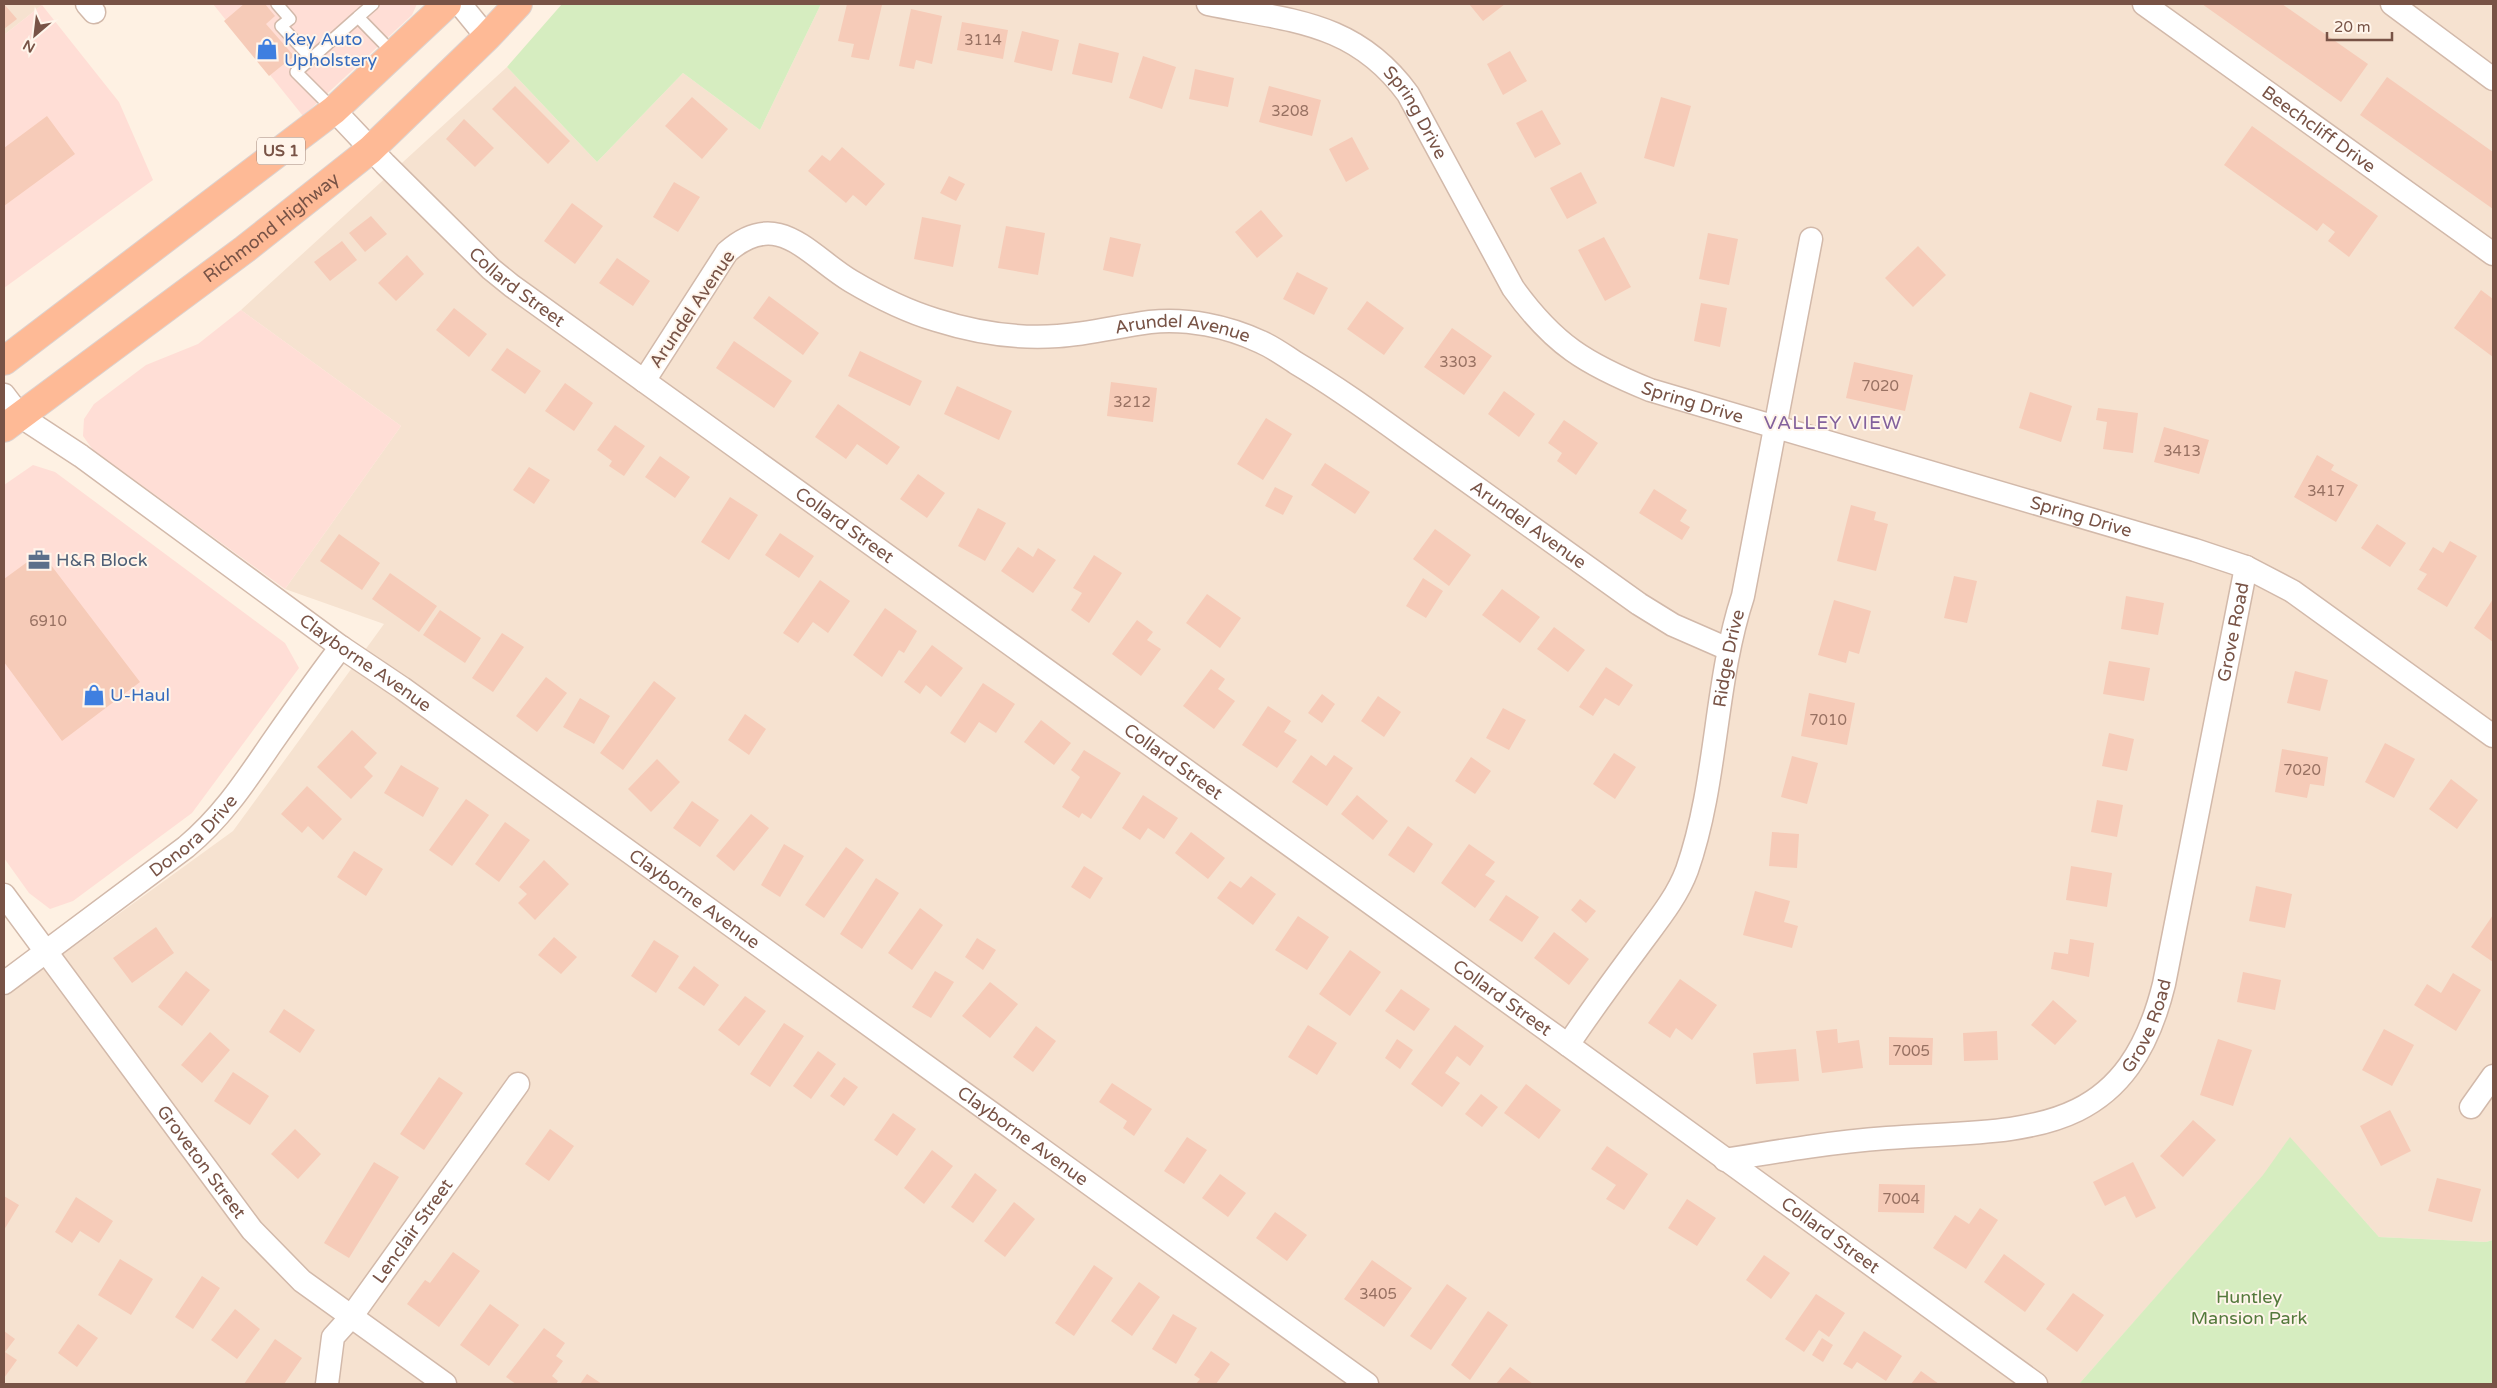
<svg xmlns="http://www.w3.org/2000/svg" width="2497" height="1388" font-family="'Varela Round',sans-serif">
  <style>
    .residential { fill: #f6e2d0 }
    .commercial { fill: #ffded6 }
    .green { fill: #d6edc0 }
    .building { fill: #f6cbb8 }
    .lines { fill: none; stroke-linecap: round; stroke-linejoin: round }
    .service-casing { stroke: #d2b9aa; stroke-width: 14 }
    .minor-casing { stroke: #d2b9aa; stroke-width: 25 }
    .trunk-casing { stroke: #dcd2cf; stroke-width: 30 }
    .service { stroke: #fff; stroke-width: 11 }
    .minor { stroke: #fff; stroke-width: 22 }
    .trunk { stroke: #feba96; stroke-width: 28 }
    .labels { text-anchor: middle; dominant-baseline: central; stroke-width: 4; stroke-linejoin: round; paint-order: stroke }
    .number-label { font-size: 15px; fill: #987162 }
    .shield { fill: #fff5eb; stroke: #a08478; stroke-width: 1 }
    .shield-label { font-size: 16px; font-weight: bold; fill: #785346 }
    .shop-label { font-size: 18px; fill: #366cbe; stroke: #fff5eb; text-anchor: start }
    .street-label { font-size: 18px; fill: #785346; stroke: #fff5eb }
    .service-label { font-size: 18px; fill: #4e5e75; stroke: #fff5eb; text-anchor: start }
    .park-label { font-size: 18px; fill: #53793b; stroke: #fff5eb }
    .neighbourhood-label { font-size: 19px; letter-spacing: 1px; fill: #83619c; stroke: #fff5eb }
  </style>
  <rect width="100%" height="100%" fill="#fef1e3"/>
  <path class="residential" d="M4 4H41L42 5 4 35Z
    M821 4H2493V1240L2486 1242 2379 1237 2290 1138 2264 1175 2079 1384H4V997L233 831 384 624 285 589 401 426 241 310 507 67 597 162 683 73 760 130Z"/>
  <path class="commercial" d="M213 4H417L412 15 303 116Z
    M42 5 119 102 153 180 4 288V35Z
    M241 310 401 426 285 589 93 450 83 436 84 419 94 404 146 365 198 344Z
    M33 465 55 472 285 643 299 668 192 813 73 901 50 909 29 893 4 858V485Z"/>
  <path class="green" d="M562 4H821L760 130 683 73 597 162 507 67Z
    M2290 1137 2379 1237 2486 1242 2493 1240V1384H2079L2263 1175Z"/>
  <path class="building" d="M4 4 17 19 4 29Z
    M244 4H265L275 16 266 24 294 56 269 76 224 21Z
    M847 4 882 5 869 60 851 57 854 44 838 41Z
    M1469 4H1505L1483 21Z
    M2202 4H2282L2368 64 2341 102Z
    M911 9 942 16 932 64 916 60 914 69 899 66Z
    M962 22 1008 30 1003 59 957 50Z
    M1022 31 1059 40 1052 71 1014 62Z
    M1079 43 1119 53 1112 83 1072 74Z
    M1510 51 1527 81 1503 95 1487 64Z
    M1143 56 1176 67 1162 109 1129 98Z
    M1195 69 1234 78 1228 107 1189 99Z
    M2387 77 2493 152V209L2360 115Z
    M515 86 570 141 548 164 492 109Z
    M1269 86 1321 100 1312 136 1259 122Z
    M692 97 728 129 702 159 665 126Z
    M1661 97 1691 106 1674 167 1644 158Z
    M1542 110 1561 144 1535 158 1516 123Z
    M47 116 75 154 4 206V148Z
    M464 119 494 148 475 167 446 139Z
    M2252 126 2378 216 2349 257 2328 241 2335 232 2323 223 2317 231 2224 165Z
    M1352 137 1369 169 1346 182 1329 149Z
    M842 147 885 184 866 206 853 195 846 203 808 171 822 155 830 161Z
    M1581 172 1597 203 1567 219 1550 188Z
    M949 176 965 184 956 201 940 193Z
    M674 182 700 197 678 232 653 217Z
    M572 203 603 226 575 264 544 241Z
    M1261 210 1283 236 1257 258 1235 232Z
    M371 216 387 234 365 252 349 233Z
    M922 217 961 225 953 267 914 259Z
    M1006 226 1045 233 1038 275 998 268Z
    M1708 233 1738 239 1729 285 1699 279Z
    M1110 237 1141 244 1133 277 1103 270Z
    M1604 237 1631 287 1605 301 1578 250Z
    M342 241 357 260 330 281 314 262Z
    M1918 246 1946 275 1913 307 1885 278Z
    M407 255 424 274 396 301 378 283Z
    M617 258 650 281 633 306 599 283Z
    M1297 272 1328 288 1314 315 1283 299Z
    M2481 290 2493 299V357L2454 328Z
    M769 296 819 333 803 355 753 318Z
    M1367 301 1404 328 1384 355 1347 329Z
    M1701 303 1727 308 1720 347 1694 341Z
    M454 308 487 334 469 357 436 330Z
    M1452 328 1492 356 1464 395 1424 367Z
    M734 341 792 381 774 408 716 368Z
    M507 348 541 371 525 394 491 370Z
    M860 351 922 381 910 406 848 376Z
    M1854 362 1913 375 1905 411 1846 398Z
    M1111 382 1157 388 1153 422 1107 416Z
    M565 383 593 403 574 431 545 411Z
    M957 386 1012 411 999 440 944 414Z
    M1504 391 1535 414 1519 437 1488 414Z
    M2030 392 2072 406 2061 442 2019 428Z
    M838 404 900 447 887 465 857 444 846 459 815 437Z
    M2098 408 2138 413 2133 453 2103 449 2107 422 2096 420Z
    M1266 418 1292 434 1263 480 1237 464Z
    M1564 420 1598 443 1576 475 1557 461 1562 453 1548 443Z
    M615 425 645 446 624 476 609 466 612 461 597 450Z
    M2164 427 2209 440 2199 474 2154 462Z
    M2317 455 2334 465 2331 470 2358 485 2336 522 2294 497Z
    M660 456 690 477 675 498 645 477Z
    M1325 463 1370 492 1355 514 1311 485Z
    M529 467 550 480 534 504 513 490Z
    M918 474 945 493 927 518 900 499Z
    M1275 487 1293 496 1283 515 1265 506Z
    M1654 489 1687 510 1680 521 1690 527 1682 540 1639 513Z
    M730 497 758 515 729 560 701 542Z
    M1851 505 1876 512 1874 520 1888 524 1876 571 1837 561Z
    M978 508 1006 523 985 561 958 546Z
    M2377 524 2406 543 2390 567 2361 548Z
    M1435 529 1471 555 1449 586 1413 559Z
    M780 533 814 556 799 578 765 555Z
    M339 534 380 563 362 590 320 561Z
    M2450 541 2477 556 2447 607 2417 589 2427 574 2419 570 2433 547 2443 553Z
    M1018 547 1033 557 1038 548 1056 560 1033 593 1001 571Z
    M41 552 140 682 62 741 4 662V579Z
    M1094 555 1122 573 1089 623 1071 610 1082 593 1073 588Z
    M390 573 437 606 419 632 372 599Z
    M1954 576 1977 581 1967 623 1944 618Z
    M1423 578 1443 591 1426 618 1406 606Z
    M820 580 850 601 828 633 813 622 798 643 783 633Z
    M1502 589 1540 617 1520 643 1482 615Z
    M1207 594 1241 618 1220 648 1186 623Z
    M2126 596 2164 603 2158 635 2121 629Z
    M2493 599V642L2474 628Z
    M1834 600 1871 611 1859 654 1849 651 1846 663 1818 655Z
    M885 608 917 631 904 653 899 650 882 677 853 655Z
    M440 610 481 638 465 663 423 635Z
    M1137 620 1153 632 1147 640 1161 649 1141 676 1112 654Z
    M1554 627 1585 650 1568 672 1537 649Z
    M502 633 524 647 493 692 472 678Z
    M932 645 963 668 941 697 926 685 920 694 904 682Z
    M2109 661 2150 668 2144 701 2103 694Z
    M1606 667 1633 685 1619 706 1605 698 1593 716 1579 707Z
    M1211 669 1225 679 1218 689 1235 701 1214 729 1183 706Z
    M2295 671 2328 680 2320 711 2287 703Z
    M546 677 567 693 537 732 516 716Z
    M654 681 676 698 623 770 600 753Z
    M983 683 1015 704 996 733 979 722 965 743 950 733Z
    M1809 693 1855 703 1847 745 1801 736Z
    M1322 694 1335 704 1322 723 1308 713Z
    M1378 696 1401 712 1384 737 1361 721Z
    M580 698 610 716 594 744 563 727Z
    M1268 706 1291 721 1284 732 1297 740 1277 768 1242 745Z
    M1503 708 1526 720 1509 750 1486 738Z
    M745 714 766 729 749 755 728 740Z
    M1041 720 1071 743 1054 765 1024 742Z
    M352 730 377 753 364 767 373 776 351 799 317 767Z
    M2109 733 2134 739 2127 771 2102 766Z
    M2385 743 2415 759 2394 798 2365 782Z
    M2282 749 2328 757 2324 786 2310 784 2307 798 2275 792Z
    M1084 750 1121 773 1091 819 1082 813 1079 818 1062 807 1080 777 1071 770Z
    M1614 753 1636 767 1615 799 1593 784Z
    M1311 755 1326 766 1334 755 1353 768 1327 806 1292 782Z
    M1792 756 1818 763 1807 804 1781 797Z
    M1471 757 1491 771 1475 794 1455 781Z
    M657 759 680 782 651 812 628 789Z
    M401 765 439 788 423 817 384 793Z
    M2451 779 2478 800 2457 829 2429 809Z
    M307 786 342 819 323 840 308 826 302 833 281 814Z
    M1143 795 1178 818 1164 839 1148 828 1140 840 1122 828Z
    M1357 795 1388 821 1373 840 1341 814Z
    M466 799 489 815 452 866 429 850Z
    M2097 800 2123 805 2117 837 2091 832Z
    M692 801 719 820 700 847 673 828Z
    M751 814 769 828 734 871 716 856Z
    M505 822 530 840 499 882 475 864Z
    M1408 826 1433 844 1414 873 1388 855Z
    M1191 832 1225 858 1208 879 1175 853Z
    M1772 832 1799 834 1797 868 1769 866Z
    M784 844 804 856 780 897 761 885Z
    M1469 844 1495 862 1485 875 1495 881 1475 908 1441 883Z
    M846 847 864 860 824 918 805 905Z
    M354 851 383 869 366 896 337 877Z
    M544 860 569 884 535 920 518 903 527 894 519 887Z
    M1084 866 1103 878 1090 899 1071 887Z
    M2071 866 2112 873 2107 907 2066 900Z
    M1251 876 1276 894 1253 925 1217 898 1230 881 1241 888Z
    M876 878 899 893 862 949 840 934Z
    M2256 886 2292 894 2285 928 2249 921Z
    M1755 891 1790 901 1784 922 1798 926 1792 948 1743 935Z
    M1506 895 1539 917 1522 942 1489 920Z
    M1580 899 1596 911 1586 923 1571 910Z
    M920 908 943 925 912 970 888 953Z
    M2493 915V962L2471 947Z
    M1298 916 1329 937 1307 970 1275 950Z
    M156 927 174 953 132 983 113 958Z
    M1554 932 1589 959 1569 985 1534 958Z
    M554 937 577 957 561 974 538 955Z
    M977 938 996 950 983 970 965 957Z
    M2070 939 2094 943 2089 977 2051 969 2054 952 2068 954Z
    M654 940 679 956 656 993 631 976Z
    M1350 950 1381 972 1350 1016 1319 994Z
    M694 966 719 985 704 1006 678 988Z
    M186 971 210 990 182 1026 158 1007Z
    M935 971 954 982 931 1018 912 1007Z
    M2243 972 2281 980 2275 1010 2237 1002Z
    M2453 973 2481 990 2456 1031 2414 1005 2427 984 2441 993Z
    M1680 979 1717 1005 1692 1040 1676 1028 1670 1038 1648 1023Z
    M990 982 1018 1004 990 1038 962 1016Z
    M1401 989 1430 1009 1414 1031 1385 1011Z
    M745 996 766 1011 739 1046 718 1030Z
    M2053 1000 2077 1021 2055 1045 2031 1025Z
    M284 1009 315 1030 300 1053 269 1032Z
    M784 1023 804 1036 770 1087 750 1074Z
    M1308 1025 1337 1043 1317 1075 1288 1057Z
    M1455 1025 1484 1046 1470 1066 1457 1056 1445 1073 1460 1083 1442 1107 1411 1084Z
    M1036 1026 1056 1041 1033 1072 1013 1057Z
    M1837 1029 1838 1043 1859 1040 1863 1068 1822 1073 1816 1031Z
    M2384 1029 2414 1045 2392 1086 2362 1070Z
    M1997 1031 1998 1060 1964 1061 1963 1033Z
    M210 1032 230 1050 202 1083 181 1065Z
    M1889 1037 1933 1038 1932 1065H1889Z
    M1397 1039 1413 1050 1400 1069 1385 1058Z
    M2218 1039 2252 1050 2233 1106 2200 1095Z
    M1796 1049 1799 1081 1756 1084 1753 1053Z
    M818 1051 836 1064 811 1099 793 1086Z
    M233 1072 269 1096 250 1125 214 1101Z
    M439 1077 463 1093 424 1150 400 1134Z
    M844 1077 858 1087 844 1106 830 1096Z
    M1112 1083 1152 1109 1134 1136 1123 1128 1127 1121 1099 1102Z
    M1526 1084 1561 1110 1539 1139 1504 1113Z
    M1481 1094 1498 1107 1482 1127 1465 1114Z
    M2390 1110 2411 1151 2381 1166 2360 1126Z
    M893 1113 916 1129 897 1156 874 1140Z
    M2193 1120 2216 1140 2183 1177 2160 1156Z
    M295 1129 321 1154 298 1179 271 1154Z
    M550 1129 574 1146 549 1181 525 1164Z
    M1187 1137 1207 1150 1184 1184 1164 1171Z
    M1607 1146 1648 1174 1624 1210 1606 1199 1616 1185 1591 1169Z
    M932 1150 953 1166 924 1204 904 1188Z
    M374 1162 399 1177 349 1258 324 1243Z
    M2133 1162 2156 1208 2136 1218 2125 1196 2105 1206 2093 1182Z
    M975 1173 997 1190 973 1223 951 1207Z
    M1220 1174 1246 1193 1228 1217 1202 1198Z
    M2437 1178 2481 1189 2472 1222 2428 1211Z
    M1879 1184 1925 1185 1924 1213 1878 1212Z
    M4 1196 19 1205 4 1230Z
    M76 1197 113 1221 99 1243 80 1231 72 1243 55 1232Z
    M1687 1199 1716 1218 1697 1246 1668 1228Z
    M1014 1202 1035 1219 1005 1257 984 1241Z
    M1980 1208 1998 1220 1966 1269 1933 1248 1955 1215 1969 1224Z
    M1275 1212 1307 1235 1287 1261 1256 1238Z
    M453 1252 480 1271 439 1327 407 1304 425 1280 430 1283Z
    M2004 1254 2045 1284 2025 1312 1984 1282Z
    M1764 1255 1790 1273 1771 1299 1746 1280Z
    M120 1259 153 1279 131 1315 98 1295Z
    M1372 1260 1412 1288 1384 1327 1344 1299Z
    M1094 1265 1113 1278 1074 1336 1055 1323Z
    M202 1276 220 1288 193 1329 175 1317Z
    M1139 1282 1160 1297 1132 1336 1111 1321Z
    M1447 1284 1467 1298 1431 1350 1410 1336Z
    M2073 1293 2104 1315 2077 1352 2046 1329Z
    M1816 1294 1845 1313 1829 1337 1819 1330 1804 1352 1785 1339Z
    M490 1304 519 1325 489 1366 460 1345Z
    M235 1309 260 1329 237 1359 211 1340Z
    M1488 1311 1508 1325 1470 1380 1451 1365Z
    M1173 1314 1197 1328 1176 1364 1152 1349Z
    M78 1324 98 1338 77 1367 58 1353Z
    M544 1328 565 1343 556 1356 563 1361 552 1376 558 1381 556 1384H516L506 1377Z
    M4 1331 15 1339 5 1352 17 1360 4 1378Z
    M1864 1331 1902 1356 1886 1381 1857 1362 1852 1369 1843 1364Z
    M1822 1338 1833 1345 1823 1362 1812 1355Z
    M275 1339 302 1358 284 1384H244Z
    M1211 1351 1230 1364 1216 1384H1196L1200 1379 1194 1375Z
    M1510 1367 1533 1384H1496Z
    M1921 1371 1939 1384H1911Z
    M587 1374 602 1384H580Z"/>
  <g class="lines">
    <g class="service-casing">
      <path id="service" d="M277 4 290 19 281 26 311 58
        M373 4 358 17 394 54
        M334 110 296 72 358 17"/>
    </g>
    <g class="minor-casing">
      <g id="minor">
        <path d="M87 4 94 12"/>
        <path d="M460 4 487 37"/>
        <path id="s1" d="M1208 4C1290 21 1355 21 1408 94L1513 288C1554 345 1586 364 1650 390L2195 550 2246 567 2292 591 2493 736"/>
        <path id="s2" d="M2144 4 2493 254"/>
        <path d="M2392 4 2493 79"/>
        <path id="s3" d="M334 110 385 164 491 269 512 286 1568 1045 2036 1384"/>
        <path id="s4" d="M644 381 727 252C778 207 808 255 851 281 878 297 906 311 936 320 974 332 1018 339 1058 336 1089 334 1119 326 1150 322 1187 318 1227 326 1261 342 1273 347 1285 356 1296 363 1335 386 1371 412 1407 438 1485 493 1562 549 1639 604L1673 625 1728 649"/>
        <path id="s5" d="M4 395 20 416 81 456 341 647 402 688 1367 1384"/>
        <path id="s6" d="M4 895 252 1230 302 1281 445 1384"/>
        <path id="s7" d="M4 983 186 847C222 817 245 782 271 744 294 711 317 678 341 647"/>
        <path id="s8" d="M1568 1045C1591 1010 1616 977 1641 943 1658 920 1677 897 1687 870 1718 781 1714 684 1743 596L1811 239"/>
        <path d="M2471 1107 2493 1076"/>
        <path id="s9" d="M1725 1160C1779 1151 1832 1142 1887 1138 2021 1128 2125 1143 2164 984L2246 567"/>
        <path id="s10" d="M327 1384 333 1337 351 1317 518 1084"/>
      </g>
    </g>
    <g class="trunk-casing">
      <g id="trunk">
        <path d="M4 361 334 110 447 4"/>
        <path id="s11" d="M4 428 245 249 370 150 487 37 518 4"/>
      </g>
    </g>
    <use href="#service" class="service"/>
    <use href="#minor" class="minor"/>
    <use href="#trunk" class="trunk"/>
  </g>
  <defs>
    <g id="shop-bare" transform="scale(1.725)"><path d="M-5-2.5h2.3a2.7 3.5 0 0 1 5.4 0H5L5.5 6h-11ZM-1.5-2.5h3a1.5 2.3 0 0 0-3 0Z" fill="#3f7fe0" stroke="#fff5eb" stroke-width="2.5" paint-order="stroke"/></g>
    <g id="office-bare" transform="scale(1.725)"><path d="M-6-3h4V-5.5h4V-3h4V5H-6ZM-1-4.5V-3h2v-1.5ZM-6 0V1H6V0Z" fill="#5c6f8a" stroke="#fff5eb" stroke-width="2.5" paint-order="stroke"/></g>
  </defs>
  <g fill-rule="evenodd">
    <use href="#shop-bare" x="267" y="49"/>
    <use href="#office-bare" x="39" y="560"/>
    <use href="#shop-bare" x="94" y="695"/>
  </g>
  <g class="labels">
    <g class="number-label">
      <text x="983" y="40">3114</text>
      <text x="1290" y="111">3208</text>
      <text x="1458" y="362">3303</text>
      <text x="1880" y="386">7020</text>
      <text x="1132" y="402">3212</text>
      <text x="2182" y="451">3413</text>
      <text x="2326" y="491">3417</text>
      <text x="48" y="621">6910</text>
      <text x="1828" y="720">7010</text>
      <text x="2302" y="770">7020</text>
      <text x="1911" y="1051">7005</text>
      <text x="1901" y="1199">7004</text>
      <text x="1378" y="1294">3405</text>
    </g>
    <rect class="shield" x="257" y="137.5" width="48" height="27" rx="4"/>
    <g class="shield-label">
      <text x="281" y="151">US 1</text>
    </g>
    <g class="shop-label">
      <text x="284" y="39">Key Auto<tspan x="284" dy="21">Upholstery</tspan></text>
      <text x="110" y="695">U-Haul</text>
    </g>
    <g class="street-label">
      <text stroke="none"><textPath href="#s1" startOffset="246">Spring Drive</textPath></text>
      <text stroke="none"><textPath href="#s2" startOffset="215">Beechcliff Drive</textPath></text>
      <text stroke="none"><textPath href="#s11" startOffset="334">Richmond Highway</textPath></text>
      <text stroke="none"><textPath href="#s3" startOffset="255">Collard Street</textPath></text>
      <text transform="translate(692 309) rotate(-56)">Arundel Avenue</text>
      <text stroke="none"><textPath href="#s4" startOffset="640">Arundel Avenue</textPath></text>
      <text stroke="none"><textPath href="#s1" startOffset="665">Spring Drive</textPath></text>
      <text stroke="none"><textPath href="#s1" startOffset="1070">Spring Drive</textPath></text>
      <text stroke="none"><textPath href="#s3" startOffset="660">Collard Street</textPath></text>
      <text stroke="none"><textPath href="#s4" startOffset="1045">Arundel Avenue</textPath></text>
      <text stroke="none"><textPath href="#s9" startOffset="874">Grove Road</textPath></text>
      <text stroke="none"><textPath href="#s8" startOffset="428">Ridge Drive</textPath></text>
      <text stroke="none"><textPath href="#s5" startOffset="451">Clayborne Avenue</textPath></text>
      <text stroke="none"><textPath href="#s3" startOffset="1065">Collard Street</textPath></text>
      <text stroke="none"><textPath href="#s7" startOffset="240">Donora Drive</textPath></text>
      <text stroke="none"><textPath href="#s5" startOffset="856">Clayborne Avenue</textPath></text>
      <text stroke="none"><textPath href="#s3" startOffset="1470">Collard Street</textPath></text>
      <text stroke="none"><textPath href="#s9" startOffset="470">Grove Road</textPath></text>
      <text stroke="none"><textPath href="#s5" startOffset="1261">Clayborne Avenue</textPath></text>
      <text stroke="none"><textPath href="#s6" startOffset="332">Groveton Street</textPath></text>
      <text stroke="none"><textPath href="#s10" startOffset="180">Lenclair Street</textPath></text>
      <text stroke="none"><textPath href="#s3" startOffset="1875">Collard Street</textPath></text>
    </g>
    <g class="service-label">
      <text x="56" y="560">H&amp;R Block</text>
    </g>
    <g class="park-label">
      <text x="2249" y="1297">Huntley<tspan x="2249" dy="21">Mansion Park</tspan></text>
    </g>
    <g class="neighbourhood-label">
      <text x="1833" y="423">VALLEY VIEW</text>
    </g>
  </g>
  <rect width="2497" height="1388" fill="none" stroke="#785346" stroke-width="10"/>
  <g transform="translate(35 35) rotate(208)" stroke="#fff5eb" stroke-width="4" paint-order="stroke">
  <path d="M0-4L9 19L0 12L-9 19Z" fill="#785346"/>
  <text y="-8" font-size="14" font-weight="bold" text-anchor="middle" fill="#785346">N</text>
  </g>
  <path d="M2327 32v8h65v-8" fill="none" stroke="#785346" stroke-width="2.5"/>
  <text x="2334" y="32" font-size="15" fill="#785346" stroke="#fff5eb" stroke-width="4" paint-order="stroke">20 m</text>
</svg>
